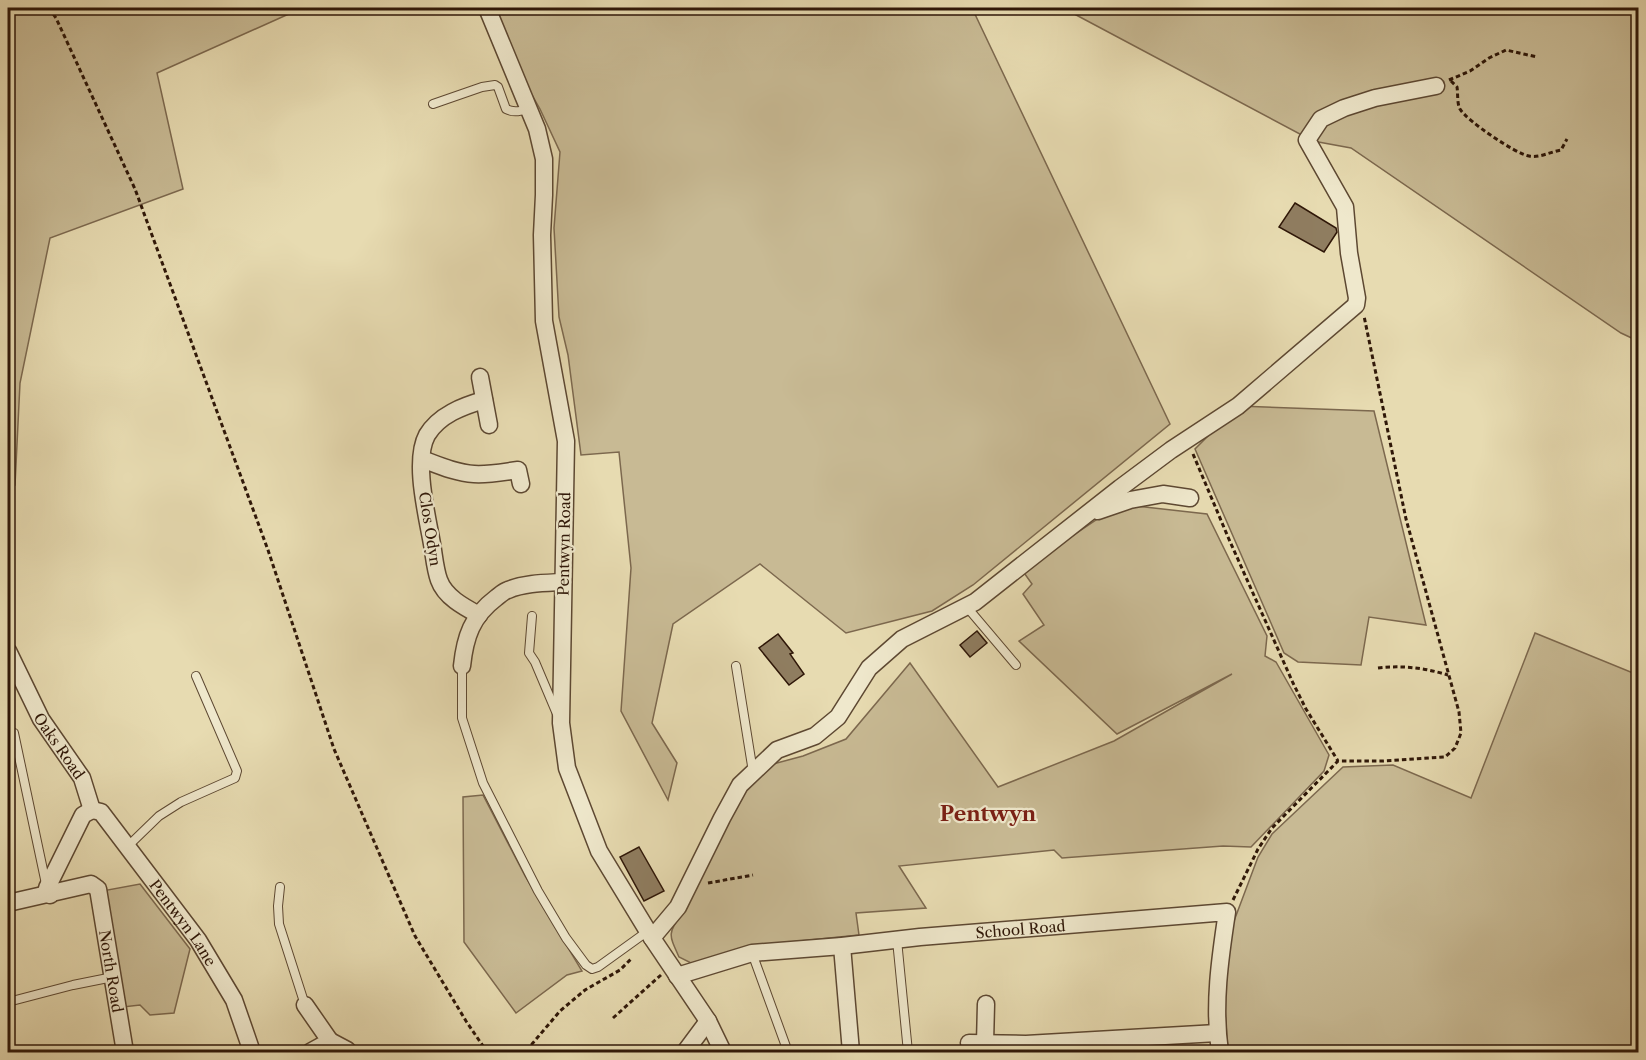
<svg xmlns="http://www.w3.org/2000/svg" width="1646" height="1060" font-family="'Libre Caslon Text',serif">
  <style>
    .green { fill: #c8ba94; stroke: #7c684e; stroke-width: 1.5 }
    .building { fill: #8f7d60; stroke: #2f1708; stroke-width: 1.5 }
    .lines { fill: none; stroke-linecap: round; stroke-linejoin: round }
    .lane-casing { stroke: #5d4832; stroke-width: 10 }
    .street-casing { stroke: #5d4832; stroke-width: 19 }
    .path { stroke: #2f1708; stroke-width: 3; stroke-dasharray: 4.5 3; stroke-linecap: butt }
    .lane { stroke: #efe8cc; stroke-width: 8 }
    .street { stroke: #efe8cc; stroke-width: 16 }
    .labels { text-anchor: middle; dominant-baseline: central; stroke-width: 4.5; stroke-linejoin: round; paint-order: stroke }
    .street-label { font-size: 15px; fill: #2f1708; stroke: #efe8cc }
    .district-label { font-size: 21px; font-weight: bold; fill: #7a1f14; stroke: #efe8cc }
  </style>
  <rect width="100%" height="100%" fill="#e7dbb1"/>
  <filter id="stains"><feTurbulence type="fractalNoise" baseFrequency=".00333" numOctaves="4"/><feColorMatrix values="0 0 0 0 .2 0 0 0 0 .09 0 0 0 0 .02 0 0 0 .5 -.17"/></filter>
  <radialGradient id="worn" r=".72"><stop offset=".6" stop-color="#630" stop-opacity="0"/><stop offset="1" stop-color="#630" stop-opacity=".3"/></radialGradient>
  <path class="green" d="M8 8H299L300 9 157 73 183 189 50 238 20 383 15 485 8 486Z
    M495 8H972L1170 424 973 585 932 611 846 633 760 564 673 624 652 723 677 763 668 800 621 711 631 568 619 452 581 455 568 355 559 317 554 228 560 152 540 109 516 67Z
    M1063 8H1638V341L1621 333 1351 148 1313 141Z
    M1238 406 1374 411 1426 625 1369 617 1361 665 1298 662 1284 653 1195 449Z
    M1136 506 1207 514 1267 636 1265 656 1276 662 1329 755 1324 771 1251 847 1223 846 1062 858 1054 850 899 866 926 908 856 913 859 935 749 946 695 965 679 957C668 933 668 934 683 912L734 798 762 767 803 756 846 739 910 663 998 787 1114 741 1232 674 1117 734 1019 641 1044 625 1023 594 1032 584 1022 570 1102 516Z
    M1535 633 1638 675V1052H1228L1224 995 1231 929 1258 857 1272 834 1343 767 1393 765 1471 798Z
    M483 795 525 876 582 971 567 975 516 1013 464 942 463 797Z
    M140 884 190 949 174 1013 150 1015 140 1005 123 1007 102 891Z"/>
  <path class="building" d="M1295 203 1336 228 1337 232 1324 252 1279 227Z
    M977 631 987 643 970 657 960 645Z
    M778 634 793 653 790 654 804 674 789 685 759 648Z
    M639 847 664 891 644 901 620 857Z"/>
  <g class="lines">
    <g class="lane-casing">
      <path id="lane" d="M433 104 482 87 495 85 498 87 506 109C514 113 520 111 529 109
        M966 606 1016 665
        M532 616 529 653 535 662 557 714
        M462 666V718L483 783 538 891 566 938 586 965 592 969 598 967 648 931
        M736 666 753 772
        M14 733 46 884
        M127 847 159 816 181 802 235 778 237 771 196 676
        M280 887 278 906 279 924 305 1005
        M897 940 908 1052
        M752 953 788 1052
        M8 1002 73 985 113 977"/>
    </g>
    <g class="street-casing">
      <g id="street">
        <path d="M487 8 537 129 544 159V195L542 235 544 321 566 441 561 723 567 768 599 851 652 938 708 1021 723 1052"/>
        <path d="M480 377 489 425"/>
        <path d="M422 459C438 465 456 473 474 474 488 475 503 472 518 470L521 484"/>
        <path d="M1098 511 1130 500 1163 494 1190 498"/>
        <path d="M479 615C464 607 445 597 439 580 435 569 434 555 432 544 427 515 413 461 427 435 439 415 463 406 484 400"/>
        <path id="s1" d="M8 651 41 719 82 778 92 810"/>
        <path d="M462 666C465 637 472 616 496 598 500 595 504 591 508 590 525 583 545 583 563 582"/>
        <path id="s2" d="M92 810 101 812 198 940 234 1000 252 1052"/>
        <path d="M50 895 47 888 83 815 92 810"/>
        <path id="s3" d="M8 903 91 884 98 889 125 1052"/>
        <path d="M652 938 678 907 722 818 740 785 777 750 815 736 838 717 869 668 902 639 975 602 1120 488 1171 450 1238 406 1356 305 1357 298 1349 253 1345 207 1307 140 1321 119 1344 108 1375 98 1436 86"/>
        <path d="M842 946 851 1052"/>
        <path id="s4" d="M677 976 752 953 842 946 920 937 1227 912C1220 958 1213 1006 1220 1052"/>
        <path d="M305 1005 330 1041 310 1052"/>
        <path d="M330 1041 347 1050 349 1052"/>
        <path d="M969 1043 1026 1044 1217 1033"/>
        <path d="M985 1043 986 1004"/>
        <path d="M685 1052 708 1021"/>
      </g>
    </g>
    <path class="path" d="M49 8 56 18 135 189 268 550 334 749 415 936 466 1021 487 1052
      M1449 80 1470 71 1489 58 1506 50 1537 57
      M1451 81 1457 87C1458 93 1457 104 1460 109 1467 121 1516 154 1529 156 1540 158 1550 152 1561 150L1567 139
      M1193 454 1228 537 1293 683 1306 709 1338 761
      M1378 668C1402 665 1425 668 1448 675
      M708 883 753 875
      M1233 900 1258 849 1272 828 1338 761H1383L1445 757 1455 748 1461 733 1459 712 1406 519 1364 316
      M613 1018 661 975
      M529 1052 532 1044 560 1011 585 990 620 970 632 958"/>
    <use href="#lane" class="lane"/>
    <use href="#street" class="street"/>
  </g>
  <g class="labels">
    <g class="street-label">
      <text transform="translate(430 529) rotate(81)">Clos Odyn</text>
      <text transform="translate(564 544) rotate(-89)">Pentwyn Road</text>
      <text stroke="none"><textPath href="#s1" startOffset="108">Oaks Road</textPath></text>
      <text stroke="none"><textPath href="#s2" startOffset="147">Pentwyn Lane</textPath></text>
      <text stroke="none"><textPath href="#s4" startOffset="348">School Road</textPath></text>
      <text stroke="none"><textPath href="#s3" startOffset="177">North Road</textPath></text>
    </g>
    <g class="district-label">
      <text x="988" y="813">Pentwyn</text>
    </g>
  </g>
  <rect width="1646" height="1060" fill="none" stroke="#e7dbb1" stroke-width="30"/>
  <rect x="9" y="9" width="1628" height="1042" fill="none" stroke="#2f1708" stroke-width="3"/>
  <rect x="15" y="15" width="1616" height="1030" fill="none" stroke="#2f1708" stroke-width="1.5"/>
  <rect width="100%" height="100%" filter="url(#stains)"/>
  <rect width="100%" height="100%" fill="url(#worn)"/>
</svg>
